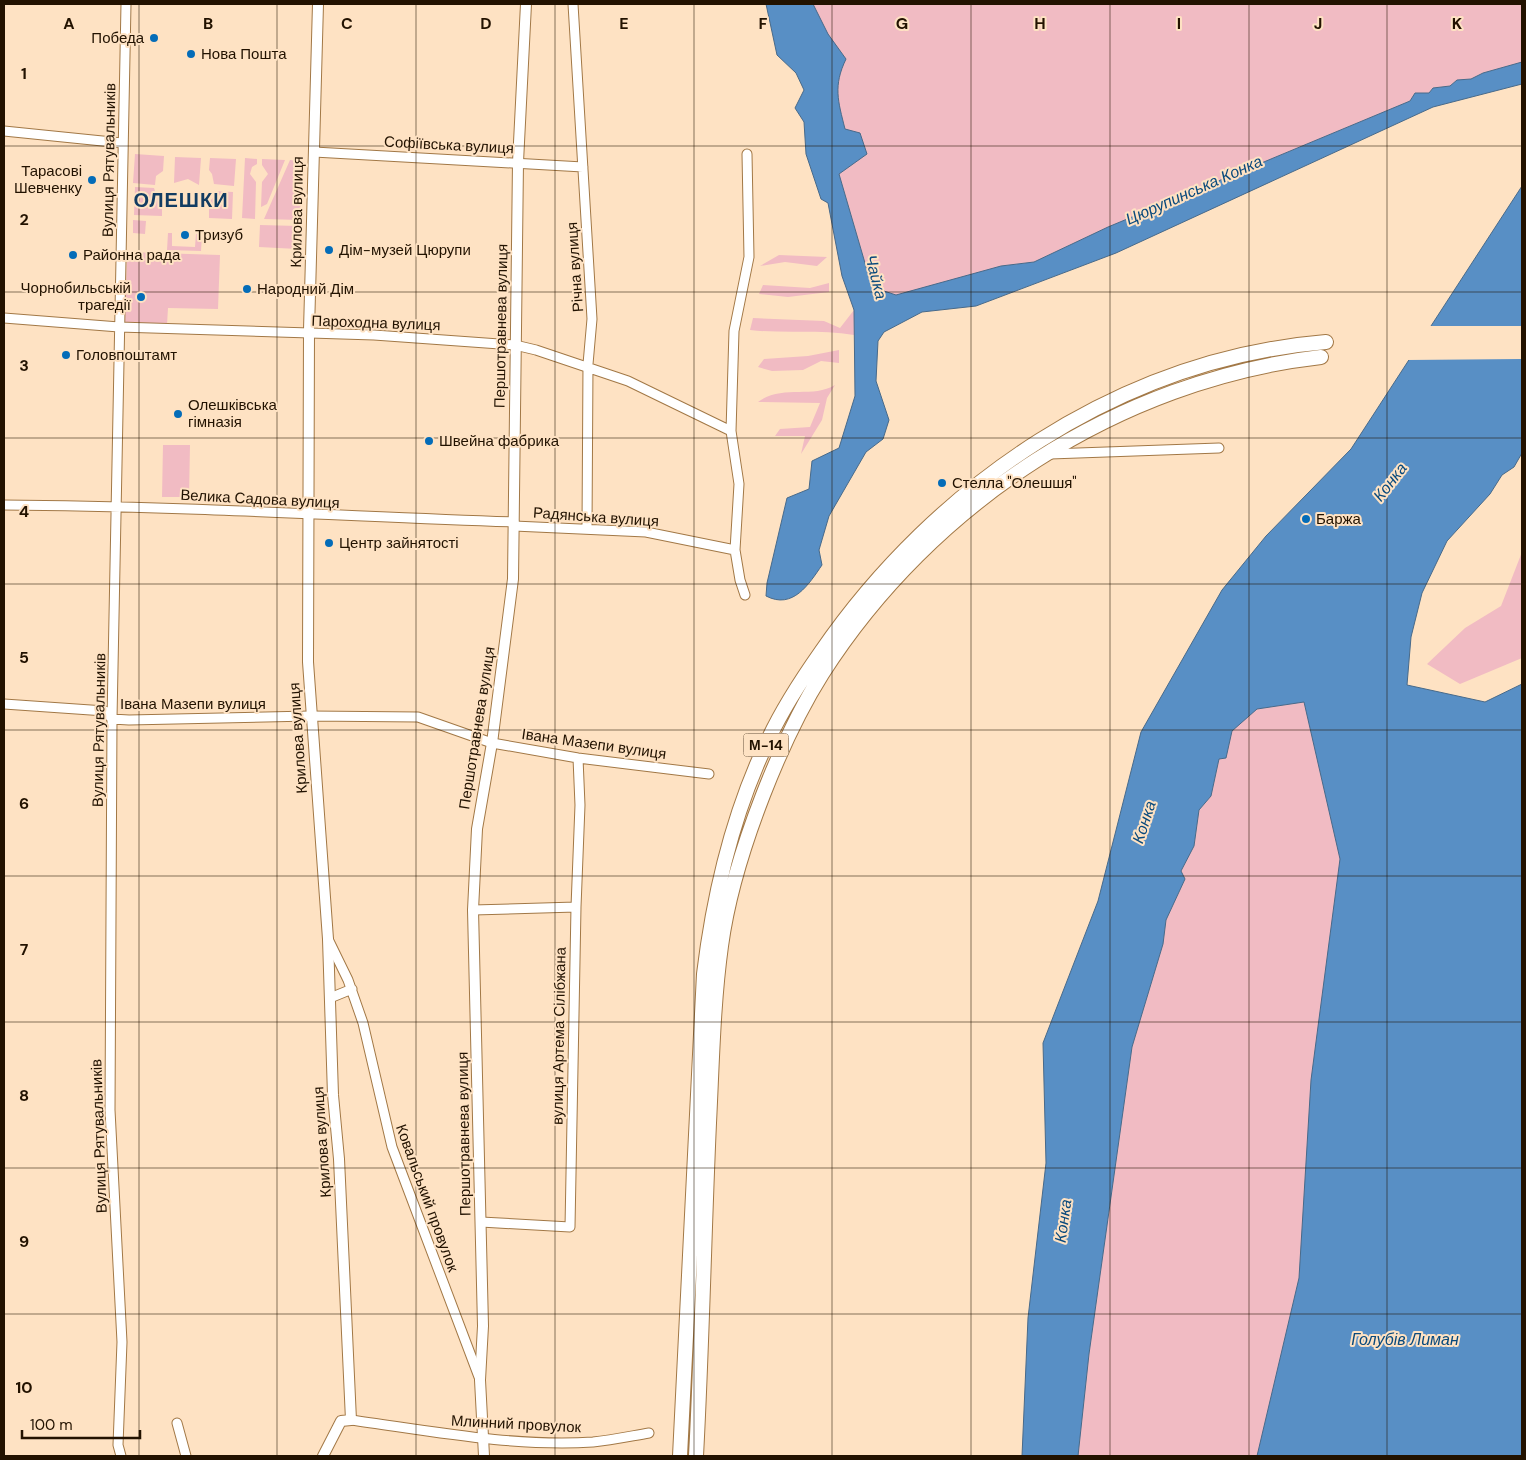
<svg xmlns="http://www.w3.org/2000/svg" width="1526" height="1460" font-family="'DM Sans',sans-serif">
  <style>
    .green { fill: #f1bbc3 }
    .water { fill: #588fc5; stroke: #486a8a }
    .pier { fill: #fee2c3 }
    .lines { fill: none; stroke-linecap: round; stroke-linejoin: round }
    .minor-casing { stroke: #a27846; stroke-width: 11 }
    .tertiary-casing { stroke: #a27846; stroke-width: 12 }
    .trunk-casing { stroke: #a27846; stroke-width: 16 }
    .minor { stroke: #fff; stroke-width: 9 }
    .tertiary { stroke: #fff; stroke-width: 10 }
    .trunk { stroke: #fff; stroke-width: 14 }
    .grid { fill: none; stroke: #221200; stroke-width: 1; stroke-opacity: 0.55 }
    .poi-dot { fill: #046cb8; stroke: #fee2c3; stroke-width: 2 }
    .labels { text-anchor: middle; dominant-baseline: central; stroke-width: 4; stroke-linejoin: round; paint-order: stroke }
    .shield { fill: #fee2c3; stroke: #64503a; stroke-width: 1 }
    .shield-label { font-size: 14px; font-weight: bold; fill: #221200 }
    .poi-label { font-size: 15px; fill: #221200; stroke: #fee2c3; text-anchor: start }
    .street-label { font-size: 15px; fill: #221200; stroke: #fee2c3 }
    .water-label { font-size: 16px; font-style: italic; fill: #09497c; stroke: #fee2c3 }
    .district-label { font-size: 20px; font-weight: bold; letter-spacing: 1px; fill: #123c62; stroke: #fee2c3 }
    .grid-label { font-size: 16px; text-anchor: middle; font-weight: bold; fill: #221200; stroke: #fee2c3; stroke-width: 4; stroke-linejoin: round; paint-order: stroke }
  </style>
  <rect width="100%" height="100%" fill="#fee2c3"/>
  <path class="green" d="M813 4H1522V62L1483 73 1471 79 1457 80 1450 86 1433 88 1429 93H1415L1410 101 1108 227 1034 262 1001 266 896 296 872 287 839 174Z
    M135 154 164 156 163 171 156 176 155 185 133 183Z
    M175 157 201 158 199 185 188 179 174 183Z
    M210 158 236 159 234 186 214 184 212 174 209 170Z
    M245 158 257 159V164L252 167 250 174 256 182 255 219 242 218Z
    M262 159 285 160 267 204 261 207 262 182 268 174 262 165Z
    M290 160 302 161 300 220 264 219Z
    M135 187 154 188 157 197 162 201V216L134 215Z
    M825 187 854 310V335C820 329 785 334 750 330L753 318 824 321 840 328 854 310 842 276 828 203 821 199Z
    M214 191 233 192 232 219 209 218V203L214 196Z
    M133 220 146 221 145 234 133 233Z
    M260 225 298 226 297 249 259 247Z
    M168 233H172V246L195 247 196 234H202L201 251 167 250Z
    M127 252 220 255 218 309 168 308 167 325 125 324Z
    M779 255 827 257 817 266 785 262 760 266Z
    M829 283V292L788 297 759 294 763 285 810 288Z
    M839 350V363L821 361 803 370 772 371 758 367 764 359 808 356Z
    M835 385 827 398 822 420 801 454 805 436H775L780 429 810 427 820 403 758 402C782 384 812 399 835 385Z
    M163 445H190L189 497H162Z
    M1522 552V658L1460 684 1427 664 1465 628 1501 606Z
    M1300 656 1522 1057V1456H1078L1089 1354 1132 1047 1163 944 1166 920 1185 879 1181 871 1194 846 1199 810 1211 796 1219 759 1226 757 1232 731 1256 709Z"/>
  <path class="water" d="M766 4H813L828 34 846 59C833 86 838 101 845 129L860 133 867 154 839 174 872 287 896 295 1001 266 1034 262 1108 227 1410 101 1415 93H1429L1433 88 1450 86 1457 80 1471 79 1483 73 1522 62V84L1433 107 1116 253 976 306 922 312 884 332 878 341 876 381 889 420 883 439 866 452 829 516 819 550 822 565C809 584 793 610 766 596L767 583 787 498 809 489 812 461 839 448 855 396 854 310 842 276 828 203 821 199 806 154 804 122 795 108 804 90 796 73 777 55Z
    M1522 186V453L1514 467 1502 475 1490 494 1447 541 1422 593 1411 637 1407 685 1485 702 1522 684V1456H1257L1299 1278 1311 1080 1340 859 1304 702 1257 709 1232 731 1226 758 1219 759 1211 796 1199 810 1194 846 1181 871 1185 879 1166 920 1163 944 1132 1047 1089 1354 1078 1456H1022L1028 1318 1046 1163 1043 1043 1098 901 1141 732 1222 590 1266 536 1351 449Z"/>
  <path class="pier" d="M1428 326H1522V359L1407 360Z"/>
  <g class="lines">
    <g class="minor-casing">
      <path id="minor" d="M573 4 592 319 588 364 587 529
        M4 131 122 143
        M314 152 583 167
        M4 318 119 327 374 335 515 345 536 350 628 381 731 431
        M1050 454 1219 448
        M4 505C174 506 344 516 514 522
        M514 526 646 532 735 550
        M745 595 740 580 735 550 739 484 731 431 734 331 749 257 747 154
        M4 704 105 711 112 719 129 720 310 716 418 717 492 743 578 758 709 774
        M473 910 576 907
        M328 939 348 980 363 1023 392 1147 479 1377
        M330 998 352 989
        M481 1222 570 1227 576 907 580 805 578 758
        M351 1420C431 1431 512 1447 593 1442 612 1440 631 1436 649 1433
        M177 1423 186 1456
        M121 1456 118 1445 122 1342 110 1110 112 719 126 4"/>
    </g>
    <g class="tertiary-casing">
      <path id="tertiary" d="M318 4 309 330 308 662 328 939 333 1095 339 1159 351 1420 341 1421 323 1456
        M484 1456 480 1380 483 1326 473 910 477 829 492 743 513 579 518 162 526 4"/>
    </g>
    <g class="trunk-casing">
      <path id="trunk" d="M680 1456 704 974C714 892 733 812 769 738 783 708 802 679 821 652 936 485 1120 359 1326 342
        M696 1456C702 1345 704 1234 709 1123 712 1064 713 1004 721 946 728 894 744 844 763 795 779 754 798 712 822 674 931 503 1119 380 1321 357"/>
    </g>
    <use href="#minor" class="minor"/>
    <use href="#tertiary" class="tertiary"/>
    <use href="#trunk" class="trunk"/>
  </g>
  <path class="grid" d="M139 4V1456M277 4V1456M416 4V1456M555 4V1456M694 4V1456M832 4V1456M971 4V1456M1110 4V1456M1249 4V1456M1387 4V1456M4 146H1522M4 292H1522M4 438H1522M4 584H1522M4 730H1522M4 876H1522M4 1022H1522M4 1168H1522M4 1314H1522"/>
  <g class="poi-dot">
    <circle cx="154" cy="38" r="5"/>
    <circle cx="191" cy="54" r="5"/>
    <circle cx="92" cy="180" r="5"/>
    <circle cx="185" cy="235" r="5"/>
    <circle cx="329" cy="250" r="5"/>
    <circle cx="73" cy="255" r="5"/>
    <circle cx="247" cy="289" r="5"/>
    <circle cx="141" cy="297" r="5"/>
    <circle cx="66" cy="355" r="5"/>
    <circle cx="178" cy="414" r="5"/>
    <circle cx="429" cy="441" r="5"/>
    <circle cx="942" cy="483" r="5"/>
    <circle cx="1306" cy="519" r="5"/>
    <circle cx="329" cy="543" r="5"/>
  </g>
  <g class="labels">
    <rect class="shield" x="743.5" y="733.5" width="45" height="23" rx="4"/>
    <g class="shield-label">
      <text x="766" y="745">М-14</text>
    </g>
    <g class="poi-label">
      <text x="144" y="38" text-anchor="end">Победа</text>
      <text x="201" y="54">Нова Пошта</text>
      <text x="82" y="171" text-anchor="end">Тарасові<tspan x="82" dy="17">Шевченку</tspan></text>
      <text x="195" y="235">Тризуб</text>
      <text x="339" y="250">Дім-музей Цюрупи</text>
      <text x="83" y="255">Районна рада</text>
      <text x="131" y="288" text-anchor="end">Чорнобильській<tspan x="131" dy="17">трагедії</tspan></text>
      <text x="257" y="289">Народний Дім</text>
      <text x="76" y="355">Головпоштамт</text>
      <text x="188" y="405">Олешківська<tspan x="188" dy="17">гімназія</tspan></text>
      <text x="439" y="441">Швейна фабрика</text>
      <text x="952" y="483">Стелла "Олешшя"</text>
      <text x="1316" y="519">Баржа</text>
      <text x="339" y="543">Центр зайнятості</text>
    </g>
    <g class="street-label">
      <text transform="translate(449 145) rotate(3)">Софіївська вулиця</text>
      <text transform="translate(109 160) rotate(-89)">Вулиця Рятувальників</text>
      <text transform="translate(297 212) rotate(-89)">Крилова вулиця</text>
      <text transform="translate(575 267) rotate(-94)">Річна вулиця</text>
      <text transform="translate(376 323) rotate(2)">Пароходна вулиця</text>
      <text transform="translate(501 326) rotate(-89)">Першотравнева вулиця</text>
      <text transform="translate(260 499) rotate(3)">Велика Садова вулиця</text>
      <text transform="translate(596 517) rotate(4)">Радянська вулиця</text>
      <text x="193" y="704">Івана Мазепи вулиця</text>
      <text transform="translate(477 728) rotate(-81)">Першотравнева вулиця</text>
      <text transform="translate(99 730) rotate(-89)">Вулиця Рятувальників</text>
      <text transform="translate(298 738) rotate(-94)">Крилова вулиця</text>
      <text transform="translate(594 744) rotate(8)">Івана Мазепи вулиця</text>
      <text transform="translate(559 1036) rotate(-89)">вулиця Артема Сілібжана</text>
      <text transform="translate(464 1134) rotate(-91)">Першотравнева вулиця</text>
      <text transform="translate(99 1136) rotate(-92)">Вулиця Рятувальників</text>
      <text transform="translate(322 1142) rotate(-94)">Крилова вулиця</text>
      <text transform="translate(427 1198) rotate(70)">Ковальський провулок</text>
      <text transform="translate(516 1424) rotate(3)">Млинний провулок</text>
    </g>
    <g class="water-label">
      <text transform="translate(1194 190) rotate(-24)">Цюрупинська Конка</text>
      <text transform="translate(876 277) rotate(76)">Чайка</text>
      <text transform="translate(1390 482) rotate(-52)">Конка</text>
      <text transform="translate(1144 822) rotate(-72)">Конка</text>
      <text transform="translate(1063 1221) rotate(-82)">Конка</text>
      <text x="1405" y="1339">Голубів Лиман</text>
    </g>
    <g class="district-label">
      <text x="181" y="200">ОЛЕШКИ</text>
    </g>
  </g>
  <g class="grid-label">
    <text x="69" y="29">A</text>
    <text x="208" y="29">B</text>
    <text x="347" y="29">C</text>
    <text x="486" y="29">D</text>
    <text x="624" y="29">E</text>
    <text x="763" y="29">F</text>
    <text x="902" y="29">G</text>
    <text x="1040" y="29">H</text>
    <text x="1179" y="29">I</text>
    <text x="1318" y="29">J</text>
    <text x="1457" y="29">K</text>
    <text x="24" y="79">1</text>
    <text x="24" y="225">2</text>
    <text x="24" y="371">3</text>
    <text x="24" y="517">4</text>
    <text x="24" y="663">5</text>
    <text x="24" y="809">6</text>
    <text x="24" y="955">7</text>
    <text x="24" y="1101">8</text>
    <text x="24" y="1247">9</text>
    <text x="24" y="1393">10</text>
  </g>
  <rect width="1526" height="1460" fill="none" stroke="#221200" stroke-width="10"/>
  <path d="M22 1430v8h118v-8" fill="none" stroke="#221200" stroke-width="2.5"/>
  <text x="30" y="1430" font-size="15" fill="#221200" stroke="#fee2c3" stroke-width="4" paint-order="stroke">100 m</text>
</svg>
